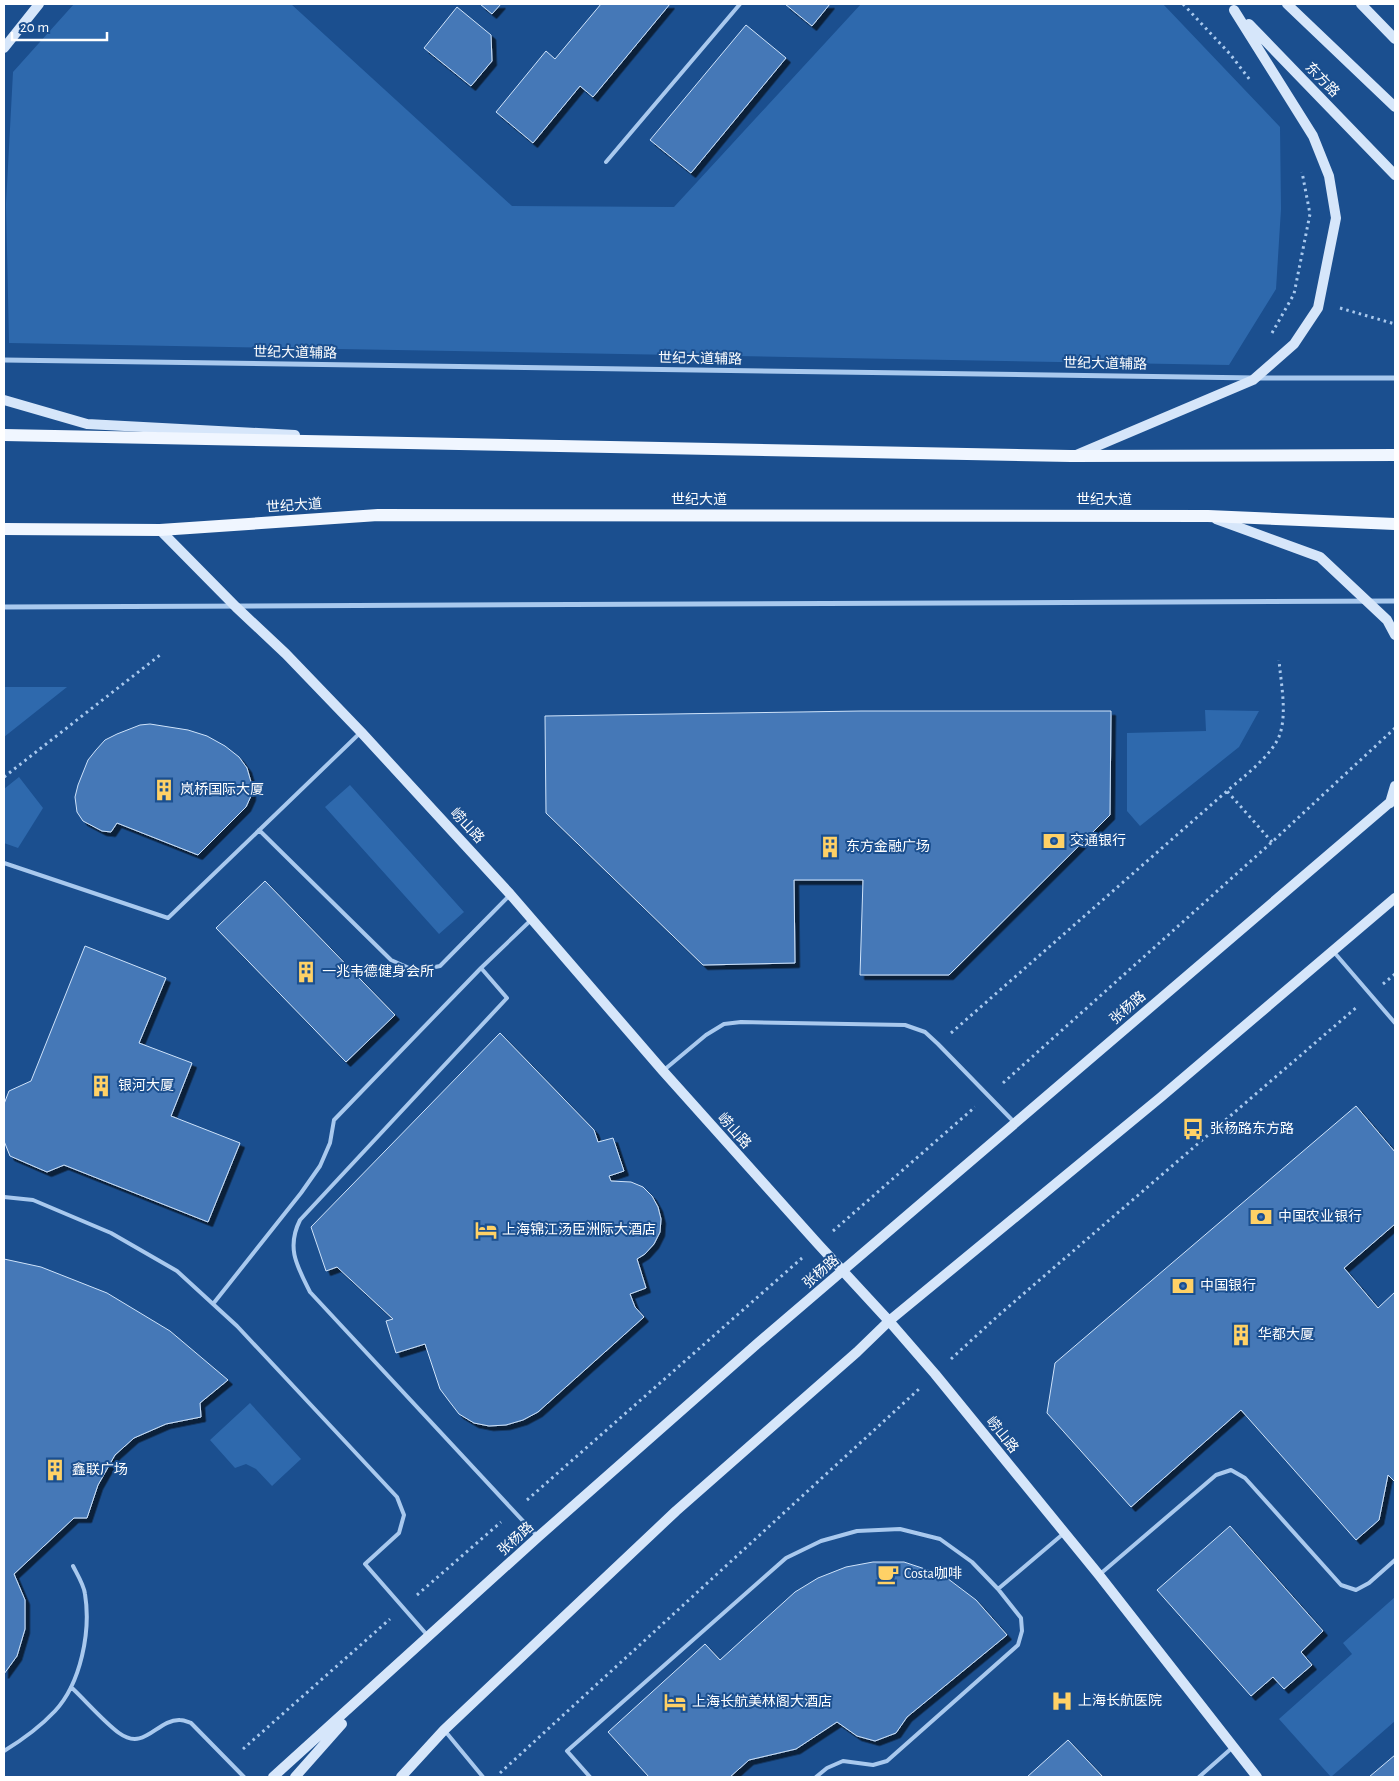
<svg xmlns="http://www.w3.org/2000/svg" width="1399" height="1781" font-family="'Alegreya Sans','Noto Sans SC',sans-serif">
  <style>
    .green { fill: #2e69ad }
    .building { fill: #4478b7; stroke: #cfe3fa; filter: url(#shadow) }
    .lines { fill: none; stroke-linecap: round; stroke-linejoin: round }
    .path { stroke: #a9c9ee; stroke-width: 3; stroke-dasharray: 2.5 4; stroke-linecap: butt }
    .lane { stroke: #a9c9ee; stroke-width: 4 }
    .street { stroke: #a9c9ee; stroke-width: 5 }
    .secondary { stroke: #d6e6fa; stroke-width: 10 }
    .primary { stroke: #f0f6ff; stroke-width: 12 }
    .labels { text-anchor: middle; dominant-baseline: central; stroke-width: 4; stroke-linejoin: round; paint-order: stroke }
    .street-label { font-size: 14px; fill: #fff; stroke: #1b4f8f }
    .poi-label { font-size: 14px; fill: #fff; stroke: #1b4f8f; text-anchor: start }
  </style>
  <defs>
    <filter id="shadow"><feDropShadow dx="4.5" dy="4.5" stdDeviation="0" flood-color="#0009"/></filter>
  </defs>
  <rect width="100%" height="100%" fill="#1b4f8f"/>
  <path class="green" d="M74 4H291L512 206 674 207 861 4H1163L1280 127 1281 209 1276 289 1229 365 9 343 6 204 13 72Z
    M4 687H67L4 737Z
    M1205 710 1259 711 1239 747 1140 826 1127 811V733L1206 731Z
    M19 777 43 808 18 848 4 843V789Z
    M350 785 464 912 439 934 325 807Z
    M250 1403 301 1459 272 1486 256 1469 246 1464 235 1468 210 1440Z
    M1395 1597V1721L1331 1777 1279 1719 1352 1654 1343 1643Z"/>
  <path class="building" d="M480 4H501L492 14Z
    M601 4H670L593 97 580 86 533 143 496 112 546 51 555 59Z
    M785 4H830L812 26Z
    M457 7 491 35 492 61 471 86 424 48Z
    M746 25 786 58 691 173 650 140Z
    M861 711H1111L1110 815 949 975H860L863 880H794L795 963 703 965 546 813 545 716Z
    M150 724 188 730 207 736 225 746 239 757 247 768 251 782V796L246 807 198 855 117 823 111 832 102 831 83 821 77 812 75 797 78 785 88 760 96 750 105 740 117 734 140 725Z
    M265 881 395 1015 346 1062 216 928Z
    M85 946 166 978 139 1043 192 1063 171 1116 240 1143 208 1222 64 1165 47 1172 10 1156 4 1141V1104L9 1091 31 1081Z
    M500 1033 594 1130 598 1142 613 1138 624 1171 609 1176 611 1181 631 1182 643 1187 652 1196 658 1207 661 1219 660 1232 654 1244 645 1254 637 1259 646 1288 630 1294 635 1307 644 1317 538 1412 523 1420 506 1425 489 1426 474 1423 459 1414 449 1401 440 1389 425 1344 396 1353 386 1321 393 1319 337 1267 326 1271 311 1227Z
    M1356 1106 1395 1152V1224L1344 1268 1378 1308 1395 1292V1482L1388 1475 1379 1520 1356 1540 1241 1410 1131 1507 1047 1413 1055 1363Z
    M4 1259 41 1267 107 1293 170 1331 228 1380 200 1403 201 1417 166 1424 134 1438 115 1455 98 1485 87 1518H74L14 1574 25 1600V1629L17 1656 4 1674Z
    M1230 1526 1323 1631 1301 1652 1312 1665 1284 1689 1273 1677 1251 1696 1157 1590Z
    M873 1562H904L943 1575 976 1600 1007 1635 907 1717 896 1733 875 1741 857 1736 837 1722 796 1749 749 1760 730 1777H649L608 1732 705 1644 720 1660 795 1592 818 1578 846 1567Z
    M1068 1740 1103 1777H1027Z
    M1395 1755V1777H1369Z"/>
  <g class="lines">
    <path class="path" d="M1183 4 1230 54 1250 80
      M1340 308 1395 324
      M1272 333 1294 294 1310 214 1302 172
      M4 777 160 655
      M1272 842 1227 791C1243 777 1273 755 1280 734 1287 712 1281 684 1279 660
      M1383 984 1395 974
      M951 1033 1227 791
      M1003 1083 1272 842 1395 728
      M833 1231 975 1107
      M951 1359 1000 1314 1358 1006
      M527 1500 802 1258
      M417 1595 501 1522
      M243 1749 390 1619
      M500 1773 919 1389"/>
    <path class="lane" d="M606 162 740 4
      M259 830 391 960 416 971 440 966 509 896
      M4 863 168 918 360 733
      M1333 951 1395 1023
      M481 968 507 998 300 1220C286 1248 297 1266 310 1292L537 1536
      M664 1070 706 1035 724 1024 741 1022 905 1025 925 1032 938 1044 1014 1122
      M4 1197 33 1200 111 1233 177 1271 237 1326 397 1497 404 1515 399 1533 365 1564 428 1636
      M213 1304 301 1193 320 1166 330 1143 334 1120 481 968 530 921
      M1099 1575 1216 1475 1231 1470 1245 1478 1341 1585 1356 1590 1369 1583 1395 1560
      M998 1589 1063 1534
      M71 1687C85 1700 104 1722 119 1733 145 1752 157 1719 180 1720 184 1720 188 1722 191 1723L244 1777
      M445 1731 483 1777
      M4 1751C22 1740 40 1727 55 1711 81 1683 91 1631 85 1594 84 1585 77 1574 73 1566
      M590 1777 567 1751 786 1558 821 1541 857 1531 900 1529 940 1539 972 1562 998 1589 1021 1618 1022 1631 1018 1645 887 1761 873 1765 843 1761 827 1768 816 1777
      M1199 1777 1233 1747"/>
    <path class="street" d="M4 360 1256 378H1395
      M4 607 1395 601"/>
    <path class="secondary" d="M1287 4 1395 107
      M1361 4 1395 39
      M1249 24 1395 175
      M4 48 39 4
      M4 400 87 424 295 435
      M1076 455 1253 380 1294 344 1318 308 1336 218 1329 176 1313 136 1234 10
      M1216 519 1320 557 1387 620 1395 635
      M160 530 236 607 286 654 361 732 510 894 663 1071 818 1244 889 1321 935 1374 1099 1575 1257 1777
      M1390 803 1395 786
      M273 1777 538 1537 758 1343 1395 798
      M295 1777 342 1724
      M401 1777 444 1730 676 1511 857 1352 889 1321 1161 1097 1395 898"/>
    <path class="primary" d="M4 435 1071 456 1395 455
      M4 529 160 530 378 515 1208 516 1395 524"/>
  </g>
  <defs>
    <g id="building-bare" transform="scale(1.725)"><path d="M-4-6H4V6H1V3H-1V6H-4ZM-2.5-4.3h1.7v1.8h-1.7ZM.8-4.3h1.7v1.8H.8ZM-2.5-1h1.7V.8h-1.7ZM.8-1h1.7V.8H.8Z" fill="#ffd166" stroke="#1b4f8f" stroke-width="2.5" paint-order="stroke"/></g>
    <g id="bank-bare" transform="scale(1.725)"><path d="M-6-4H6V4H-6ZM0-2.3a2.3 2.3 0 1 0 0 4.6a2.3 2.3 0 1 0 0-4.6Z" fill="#ffd166" stroke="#1b4f8f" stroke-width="2.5" paint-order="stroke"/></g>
    <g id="bus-bare" transform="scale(1.725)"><path d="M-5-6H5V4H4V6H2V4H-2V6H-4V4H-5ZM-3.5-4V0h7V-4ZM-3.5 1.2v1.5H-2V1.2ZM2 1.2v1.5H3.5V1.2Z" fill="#ffd166" stroke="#1b4f8f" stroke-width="2.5" paint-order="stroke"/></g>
    <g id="hotel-bare" transform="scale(1.725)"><path d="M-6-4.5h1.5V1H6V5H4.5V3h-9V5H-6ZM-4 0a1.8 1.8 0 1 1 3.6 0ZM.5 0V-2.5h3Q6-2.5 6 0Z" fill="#ffd166" stroke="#1b4f8f" stroke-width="2.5" paint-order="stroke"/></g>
    <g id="cafe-bare" transform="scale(1.725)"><path d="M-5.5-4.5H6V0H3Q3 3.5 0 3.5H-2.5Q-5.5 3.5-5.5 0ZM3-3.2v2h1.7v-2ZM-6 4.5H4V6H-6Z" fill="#ffd166" stroke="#1b4f8f" stroke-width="2.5" paint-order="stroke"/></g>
    <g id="hospital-bare" transform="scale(1.725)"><path d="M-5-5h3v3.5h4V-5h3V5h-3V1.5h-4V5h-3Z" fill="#ffd166" stroke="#1b4f8f" stroke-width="2.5" paint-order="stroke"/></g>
  </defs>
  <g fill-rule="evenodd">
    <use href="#building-bare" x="164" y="790"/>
    <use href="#bank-bare" x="1054" y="841"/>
    <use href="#building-bare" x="830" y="847"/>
    <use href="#building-bare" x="306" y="972"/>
    <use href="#building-bare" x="101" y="1086"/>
    <use href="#bus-bare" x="1193" y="1129"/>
    <use href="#bank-bare" x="1261" y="1217"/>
    <use href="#hotel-bare" x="486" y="1230"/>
    <use href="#bank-bare" x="1183" y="1286"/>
    <use href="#building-bare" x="1241" y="1335"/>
    <use href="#building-bare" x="55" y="1470"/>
    <use href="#cafe-bare" x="888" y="1574"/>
    <use href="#hospital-bare" x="1062" y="1701"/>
    <use href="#hotel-bare" x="675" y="1702"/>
  </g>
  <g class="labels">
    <g class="street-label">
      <text transform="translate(1322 80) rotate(46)">东方路</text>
      <text transform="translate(295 353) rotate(1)">世纪大道辅路</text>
      <text transform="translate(700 359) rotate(1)">世纪大道辅路</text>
      <text transform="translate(1105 364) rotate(1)">世纪大道辅路</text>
      <text x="699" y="500">世纪大道</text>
      <text x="1104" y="500">世纪大道</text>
      <text transform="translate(294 506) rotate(-4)">世纪大道</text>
      <text transform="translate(467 826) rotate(47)">崂山路</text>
      <text transform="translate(1128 1008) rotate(-41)">张杨路</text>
      <text transform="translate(734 1131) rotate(48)">崂山路</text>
      <text transform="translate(821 1272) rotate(-41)">张杨路</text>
      <text transform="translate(1002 1435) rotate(51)">崂山路</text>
      <text transform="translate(516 1539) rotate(-42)">张杨路</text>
    </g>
    <g class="poi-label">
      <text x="180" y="790">岚桥国际大厦</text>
      <text x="1070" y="841">交通银行</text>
      <text x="846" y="847">东方金融广场</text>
      <text x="322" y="972">一兆韦德健身会所</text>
      <text x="118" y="1086">银河大厦</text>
      <text x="1210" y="1129">张杨路东方路</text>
      <text x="1278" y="1217">中国农业银行</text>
      <text x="502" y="1230">上海锦江汤臣洲际大酒店</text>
      <text x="1200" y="1286">中国银行</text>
      <text x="1258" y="1335">华都大厦</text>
      <text x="72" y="1470">鑫联广场</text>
      <text x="904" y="1574">Costa咖啡</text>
      <text x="1078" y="1701">上海长航医院</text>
      <text x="692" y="1702">上海长航美林阁大酒店</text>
    </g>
  </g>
  <rect width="1399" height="1781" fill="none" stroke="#ffffff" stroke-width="10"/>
  <path d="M12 32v8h95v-8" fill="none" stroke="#ffffff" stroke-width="2.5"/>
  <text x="20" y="32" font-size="15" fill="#ffffff" stroke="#1b4f8f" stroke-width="4" paint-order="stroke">20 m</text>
</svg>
